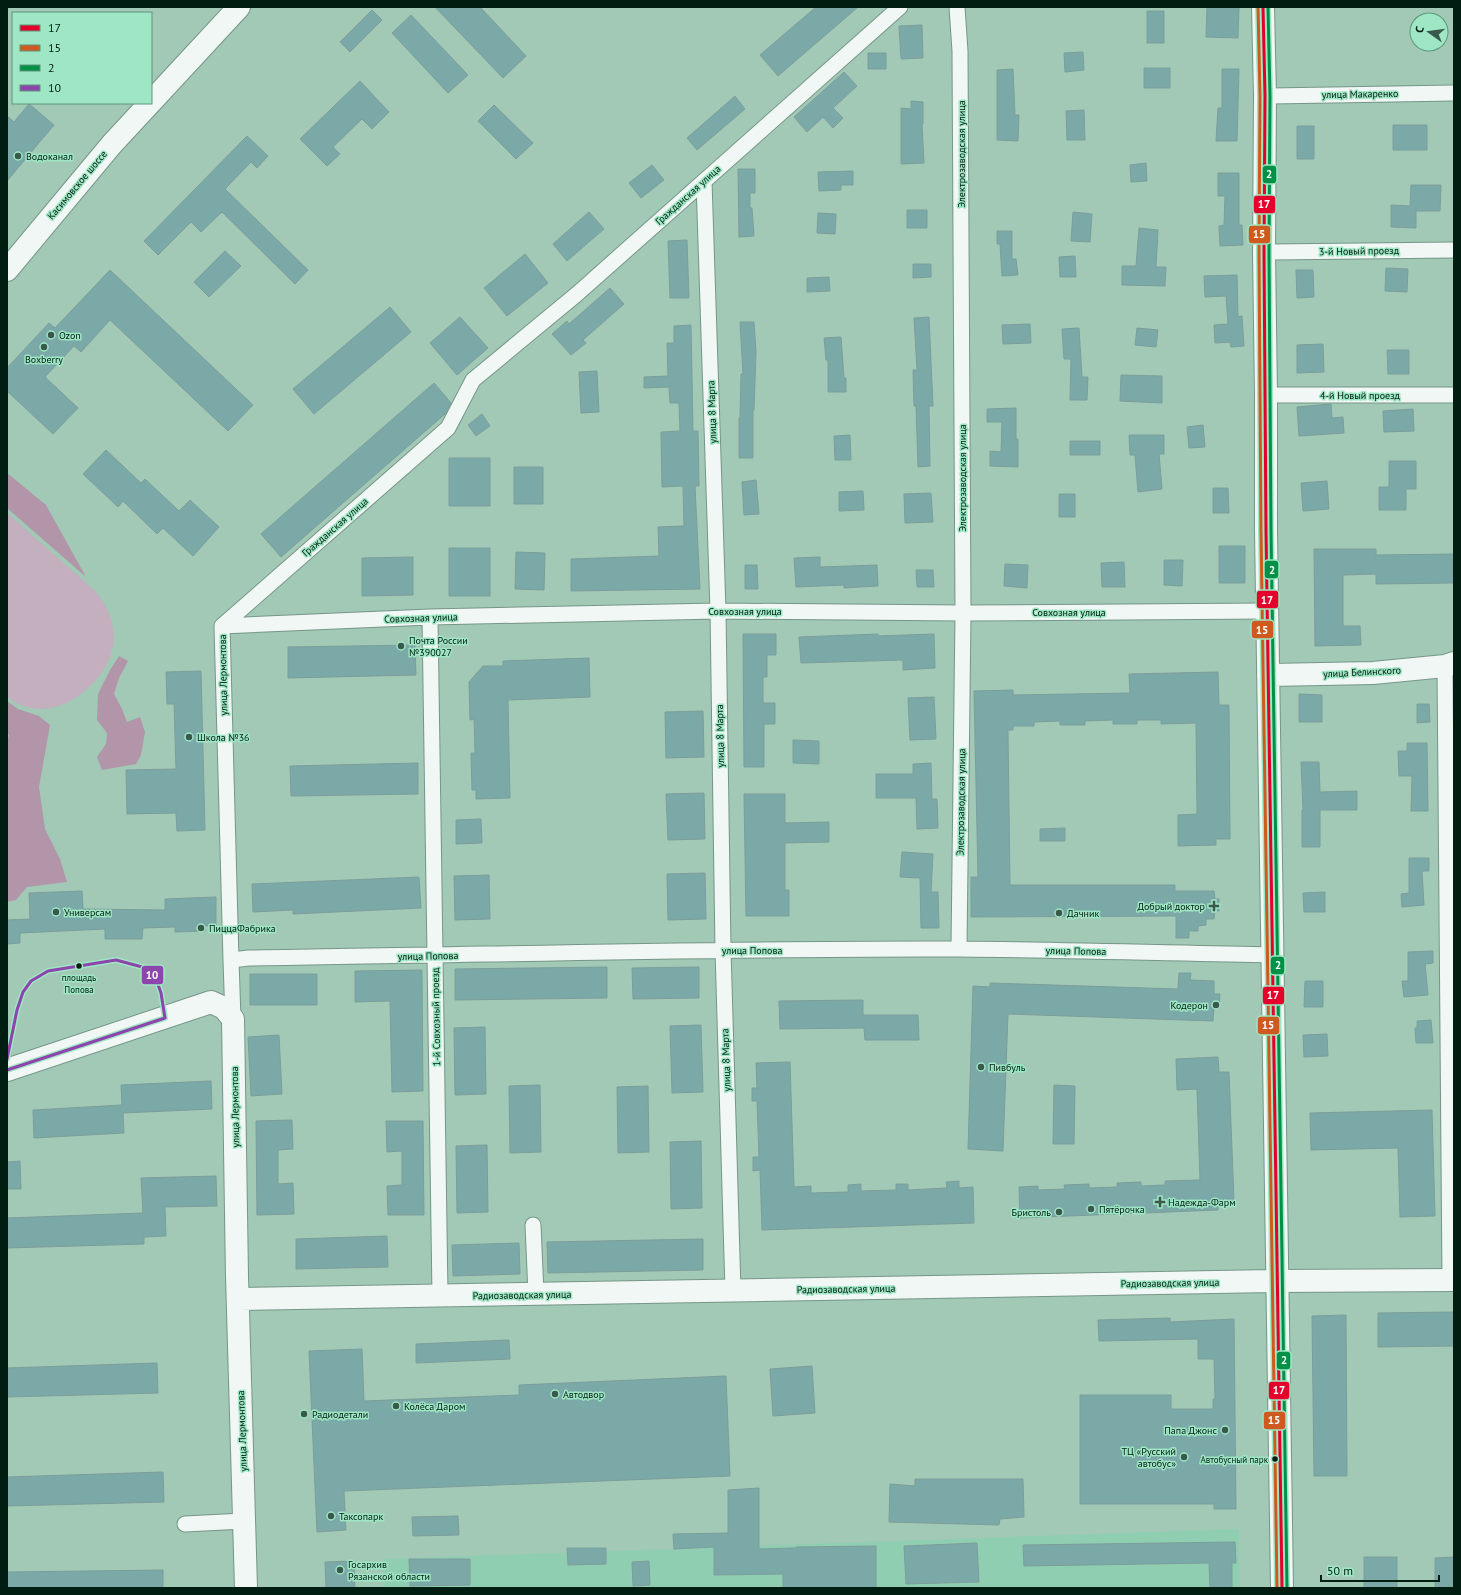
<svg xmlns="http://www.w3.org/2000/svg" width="1461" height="1595" font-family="'PT Sans',sans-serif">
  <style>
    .built { fill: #8fceb1 }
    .green { fill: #c3afbd }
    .forest { fill: #b295a9 }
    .building { fill: #7ba9a8; stroke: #7c9e9a }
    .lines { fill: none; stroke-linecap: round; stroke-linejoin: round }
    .street-casing { stroke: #769688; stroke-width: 17 }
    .secondary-casing { stroke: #769688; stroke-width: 24 }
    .street { stroke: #f1f7f4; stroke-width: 15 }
    .secondary { stroke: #f1f7f4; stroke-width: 22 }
    .bus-1-casing { stroke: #9ee6c4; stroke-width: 6 }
    .bus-2-casing { stroke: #9ee6c4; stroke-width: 6 }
    .bus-3-casing { stroke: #9ee6c4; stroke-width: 6 }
    .bus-4-casing { stroke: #9ee6c4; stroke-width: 6 }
    .bus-1 { stroke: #e4002b; stroke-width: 3 }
    .bus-2 { stroke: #ce5a1f; stroke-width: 3 }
    .bus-3 { stroke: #009147; stroke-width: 3 }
    .bus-4 { stroke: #8e44ad; stroke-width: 3 }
    .poi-dot { fill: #38594b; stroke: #9ee6c4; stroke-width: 1.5 }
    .bus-dot { fill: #001d11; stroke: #9ee6c4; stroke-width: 1.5 }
    .labels { text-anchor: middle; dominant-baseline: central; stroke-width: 3; stroke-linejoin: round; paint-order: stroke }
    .bus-label { font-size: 9px; fill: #001d11; stroke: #9ee6c4 }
    .street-label { font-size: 10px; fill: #001d11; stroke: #9ee6c4 }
    .poi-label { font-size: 10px; fill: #001d11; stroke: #9ee6c4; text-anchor: start }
    .line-badge { stroke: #9ee6c4; stroke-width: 1.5 }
    .badge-label { font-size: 11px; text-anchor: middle; font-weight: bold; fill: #fff }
  </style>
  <rect width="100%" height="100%" fill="#a1c9b6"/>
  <path class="built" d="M1239 1529V1588H385L384 1559Z"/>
  <path class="green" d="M7 513 93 589C106 603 114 619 114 639 113 655 105 670 94 682 70 707 38 720 7 697Z"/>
  <path class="forest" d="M7 473 46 505 86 577 7 508Z
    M119 656 128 661 119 678 114 694 122 709 127 722 140 717 145 732 141 755 136 764 102 770 97 757 106 744 107 733 97 720 98 694 110 670Z
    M7 701 18 709 39 716 50 725 39 787 45 829 60 859 67 882 27 887 16 900 7 902V743L9 735 7 733Z"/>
  <path class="building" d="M435 7H480L526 56 503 78Z
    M816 7H858L778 76 760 55Z
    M1207 7H1239L1238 38 1206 37Z
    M372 10 382 20 350 52 340 42Z
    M1147 11H1164V43H1147Z
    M411 15 468 75 448 93 392 33Z
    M922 25 923 58 901 59 899 26Z
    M1083 52 1084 70 1065 72 1064 53Z
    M868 53H886V69H868Z
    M1144 68H1170V88H1144Z
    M1013 69 1015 115H1019L1018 141 997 140V70Z
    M1222 69H1239L1237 141H1216L1218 108H1222Z
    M844 72 857 86 833 108 843 118 833 128 823 117 807 132 794 117Z
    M360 81 389 112 372 129 362 119 333 147 340 154 327 166 300 139Z
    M735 96 745 109 697 150 687 138Z
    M911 101 923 102V124H922L924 163 901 164V108L911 109Z
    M29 104 54 125 7 181V116L14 122Z
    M494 105 533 143 516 159 478 121Z
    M1084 110 1085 140H1067L1066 111Z
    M1393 125H1427V150H1393Z
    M1297 126H1314V159H1297Z
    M247 136 268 156 257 168 251 162 225 189 308 270 295 284 222 212 201 232 191 222 158 255 144 241Z
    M1146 163 1147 181 1131 182 1130 165Z
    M652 165 664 180 641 198 629 183Z
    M738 169H755V193H750V208H752L754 236 739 237Z
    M853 171V185H841V190L819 191 818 172Z
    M1218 173H1239V225H1242L1243 245 1220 246 1219 226 1224 225 1225 196H1218Z
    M1411 185H1441L1440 211H1416V228L1391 227V205L1410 206Z
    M907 210H927V228H907Z
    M589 212 604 229 567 261 553 244Z
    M1073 212 1092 214 1090 242 1071 241Z
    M818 213 836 214 835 234 817 233Z
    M1139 228 1158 230 1156 267H1166L1165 286 1122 285V266H1136Z
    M997 231H1012V259H1016L1018 275 1002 276 1000 244H997Z
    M687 240 689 298H670L668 241Z
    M225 251 241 266 209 297 194 282Z
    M525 254 548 283 507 316 484 288Z
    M1075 256 1076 277H1060L1059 257Z
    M913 264H931V277L913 278Z
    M1386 268 1408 269 1407 292 1385 291Z
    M110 270 253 405 228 431 110 320 81 352 74 346 45 377 78 408 53 434 7 391V368L49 323 55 328Z
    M1296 270H1313L1314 297 1297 298Z
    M1237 275 1238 317 1242 316 1244 346 1231 347 1230 342 1215 343 1214 325 1228 324 1226 296 1205 297 1204 276Z
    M829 277 830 291 807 292V278Z
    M610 288 624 304 583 340 586 343 571 355 552 334 567 321 569 324Z
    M390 307 411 332 314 414 293 389Z
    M460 317 488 348 457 375 430 343Z
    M929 317 933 406H929L930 466 918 467 916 406H914L913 370H917L914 318Z
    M740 322H754L756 352 754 410H753V458H739V418H740L741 374H743Z
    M1030 324 1031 343 1003 344 1002 325Z
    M691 325 693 431H698L699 486H695L700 589 571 591V559L659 556 658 527 684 526 683 486 662 487 661 432 680 431 679 403H670L669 387 644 388V377L668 376 667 343H674V326Z
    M1079 328 1082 377H1088L1087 400H1070L1071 359H1064L1062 329Z
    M1137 328 1158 330 1156 347 1135 345Z
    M841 337 844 378H846V392H828V360H826L824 338Z
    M1323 344 1324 372 1297 373V345Z
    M1387 350H1409V374H1388Z
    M597 371 599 412 581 413 579 372Z
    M1121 375 1162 376V403L1120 401Z
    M434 383 451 403 445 414 281 557 261 534Z
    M1331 404 1332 418 1343 417 1344 433 1299 436 1297 407Z
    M1016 408V439H1018V467L990 466V451L1001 452 1002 422H987V409Z
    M1413 409 1414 431 1384 432 1383 411Z
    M482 414 490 426 476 436 468 425Z
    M1203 425 1205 447 1189 448 1187 427Z
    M850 435 851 460H835L834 436Z
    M1129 435H1164V454H1159L1162 489 1138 492 1135 455H1130Z
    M1070 441H1100V455H1070Z
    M106 450 141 483 145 479 179 511 190 500 219 527 193 556 163 528 157 534 123 501 118 507 83 474Z
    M449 458H490V506H449Z
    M1389 461H1416V489H1406V510H1379V487H1389Z
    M514 467H543V504H514Z
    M756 480 759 514 744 515 742 482Z
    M1327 481 1329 509 1303 511 1301 483Z
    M1213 488H1228L1229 513H1213Z
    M863 491 864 510 839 511V492Z
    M931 493 933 522 905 523 904 494Z
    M1059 494H1075V517H1059Z
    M1219 546H1245V583H1219Z
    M449 548H490V596H449Z
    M1314 549H1376V555L1454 554V583L1376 584V574L1343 575V626H1360L1361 645 1315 646Z
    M516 552 545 553 544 590 515 589Z
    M413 557V595L362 596V558Z
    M820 557V567L877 565 878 586 844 588V585L796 587 794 558Z
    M1164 560H1183L1182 586 1164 585Z
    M1124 562 1125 587H1102L1101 563Z
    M1005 564 1028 565 1027 588 1004 586Z
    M745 565H757L758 589H745Z
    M916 570H933L934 587H917Z
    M743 634H776V655H767V677H763V703H775V724H764V767H744Z
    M878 634V636L934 634 935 668 903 670V660L801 663 799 637Z
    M415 645 416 675 288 678V647Z
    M589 658 590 697 508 700 510 798 476 799V790H472L471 753H475L474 719 470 720 469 682 483 666H503V661Z
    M201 671 205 830 177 831 176 813 127 814 126 770 176 769 174 704H167L166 672Z
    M1218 672 1219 705H1229L1230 839H1216V845L1178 846V815L1197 814 1196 723 1161 724V720H1137V724H1113V720L1085 721V725H1060V721L1034 722V726H1013V730H1008L1010 885H1175V891H1214L1215 899H1219V911H1215L1214 919H1206V925L1198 926V931H1189V938H1176V916L971 917V877H978L974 691 1013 690V695L1130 693 1129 674Z
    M1299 694 1322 695V722H1299Z
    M934 697 936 739 910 740 908 698Z
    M1417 704H1429L1430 722 1417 723Z
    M703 711 704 757 666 758 665 712Z
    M793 740 819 741V764L793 763Z
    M1407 743H1427L1428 811H1411L1412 776H1399L1398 751H1407Z
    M1301 762H1319L1320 792 1357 791V810H1320V847H1302V810H1303Z
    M418 763V794L291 796 290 766Z
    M931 763 932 799H937L938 828 917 829 916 798H876V774H913V764Z
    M704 793 705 839 668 840 666 794Z
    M744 794H785V823L829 822V842L785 843V890H789V916H746Z
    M481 819 482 843 456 844V820Z
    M1065 828V841H1040V829Z
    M902 852 933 854 931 892H938L939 928H921L920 878 900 877Z
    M1409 858H1429V871H1422L1424 905 1402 907 1401 894 1409 893Z
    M705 873 706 919 668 920 667 874Z
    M489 875 490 919 455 920 454 876Z
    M419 877 421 908 293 914V910L253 912 252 884Z
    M82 891 83 909 165 910V899L216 897V925L205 926V931L175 932V927L143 928 142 939H105V929L20 933V943L7 944V920L30 919 29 893Z
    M1325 892V912H1304L1303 893Z
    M1433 951V963L1425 964 1428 995 1404 997 1402 981H1408V952Z
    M607 967V998L455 1000V969Z
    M699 967V998L633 999 632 968Z
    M422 970 423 1091 392 1092 390 1001 355 1002V971Z
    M1179 973H1191L1190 980 1214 981V994H1220L1219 1008H1214L1213 1021 1008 1014 1003 1151 968 1149 973 986 990 987V983L1178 989Z
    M250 974H317V1005H250Z
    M1305 981H1323V1007H1304Z
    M863 1000V1015H918L919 1040H865L864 1028 780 1029 779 1001Z
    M1431 1020 1433 1043H1416L1415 1028H1417V1021Z
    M701 1025 703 1092 672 1093 670 1026Z
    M485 1027 486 1094 455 1095 454 1028Z
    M1327 1034 1328 1056 1304 1057 1303 1035Z
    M279 1035 282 1094 251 1096 248 1037Z
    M1218 1057 1219 1072H1229L1234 1201H1218V1210L1020 1218 1019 1187 1038 1186V1190L1065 1189 1064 1185 1089 1184V1188L1117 1187V1183L1141 1182V1186L1165 1185V1181L1200 1180 1197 1089 1177 1090 1176 1059Z
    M790 1062 794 1187 811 1186V1193L848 1192V1185L861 1184V1191L896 1190V1184H908V1190L947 1188 946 1182 959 1181V1188L973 1187 974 1223 762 1230 760 1170 753 1171V1157H759L757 1101H752V1088H757L756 1063Z
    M211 1081 212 1109 123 1113 124 1133 34 1138 33 1110 122 1105 121 1085Z
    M540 1085 541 1152 510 1153 509 1086Z
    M1054 1085 1075 1086 1074 1144H1053Z
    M648 1086 649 1152 618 1153 617 1087Z
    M1432 1110 1435 1216 1400 1217 1398 1148 1311 1150 1310 1113Z
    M292 1120 293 1149 278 1150V1184L293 1183 294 1214 257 1215 256 1121Z
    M386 1121H423L424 1215H388L387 1186 402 1185V1151L387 1152Z
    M701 1141 702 1208 671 1209 670 1142Z
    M487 1145 488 1212 457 1213 456 1146Z
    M20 1161 21 1189H7V1162Z
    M216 1176 217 1206 165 1207 166 1236 144 1237V1244L7 1248V1218L143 1213 141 1178Z
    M387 1236 388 1267 296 1269V1239Z
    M703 1239V1270L548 1273 547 1242Z
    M519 1243 520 1274 453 1276 452 1245Z
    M1454 1312V1346L1378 1347V1313Z
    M1346 1315 1347 1476H1314L1312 1316Z
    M1170 1318V1322L1234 1319 1236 1509H1214V1504H1080V1395H1171V1409H1213V1399H1215L1214 1359H1198V1339L1099 1341 1098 1320Z
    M509 1340 510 1359 416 1363V1344Z
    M362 1349 364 1401 519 1395V1385L726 1376 730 1476 344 1491 346 1530 317 1532 309 1351Z
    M157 1363 158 1393 7 1397V1368Z
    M812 1366 815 1413 773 1416 770 1369Z
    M163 1472 164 1502 7 1506V1477Z
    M915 1479H1023L1024 1517 1000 1519 999 1525 889 1522 890 1484 915 1486Z
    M759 1488V1549L796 1548V1547L876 1546V1588H783V1574L714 1575V1547L674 1549 673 1534 728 1533V1490Z
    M458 1516 459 1535 413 1536 412 1517Z
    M1235 1542 1236 1563H1232V1588H1210L1209 1563 1024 1566 1023 1545Z
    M977 1543 979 1582 906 1584 904 1546Z
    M567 1548H606V1564L568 1565Z
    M1364 1557H1397V1588H1364Z
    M1454 1557V1588H1435V1558Z
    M409 1559H470V1585L410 1586Z
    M354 1561 355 1588H326L325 1562Z
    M649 1561 650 1585 633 1586 632 1562Z
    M163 1570V1588H7V1572Z"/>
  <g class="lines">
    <g class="street-casing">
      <path id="street" d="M957 7 960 51 963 613 959 949
        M1265 96 1454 93
        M704 181 718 611 723 950 733 1291
        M1264 252 1454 250
        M1266 395H1454
        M430 617 440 1296
        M222 626 430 617 718 611 963 613 1268 611
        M222 626 448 428 473 380 577 294 900 7
        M222 626 231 960 233 1019
        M1445 666 1450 1280
        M231 960 249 958C486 955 722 948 959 949 1064 950 1168 953 1273 955
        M533 1225 536 1294
        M185 1524 244 1521"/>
    </g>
    <g class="secondary-casing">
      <path id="secondary" d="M1263 7 1265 96 1264 252 1266 395V531L1282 1588
        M151 102 239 7
        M7 270 112 144 150 103
        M1268 675 1373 673 1445 666 1454 663
        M7 1070 211 1002 224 1008 233 1019 237 1276 246 1588
        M238 1299 1277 1281 1454 1280"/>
    </g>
    <use href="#street" class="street"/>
    <use href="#secondary" class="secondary"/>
    <g class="bus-1-casing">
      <path id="bus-1" d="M1263 7 1265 96 1264 252 1266 531 1282 1588"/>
    </g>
    <g class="bus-2-casing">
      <path id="bus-2" d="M1258 7 1260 96 1259 252 1261 531 1277 1588"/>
    </g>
    <g class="bus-3-casing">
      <path id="bus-3" d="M1268 7 1270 96 1269 252 1271 531 1287 1588"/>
    </g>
    <g class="bus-4-casing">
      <path id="bus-4" d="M7 1059 17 1010 23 992 31 981 48 971 116 960 146 968 156 979 161 993 165 1018 7 1070"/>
    </g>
    <use href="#bus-1" class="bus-1"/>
    <use href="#bus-2" class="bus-2"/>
    <use href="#bus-3" class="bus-3"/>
    <use href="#bus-4" class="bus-4"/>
  </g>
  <g class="poi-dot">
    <circle cx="18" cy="156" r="4"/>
    <circle cx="51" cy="335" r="4"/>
    <circle cx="44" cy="347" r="4"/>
    <circle cx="401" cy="646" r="4"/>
    <circle cx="189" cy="737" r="4"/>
    <path d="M1212 900h4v4h4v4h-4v4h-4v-4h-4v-4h4z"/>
    <circle cx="56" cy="912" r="4"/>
    <circle cx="1059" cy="913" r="4"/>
    <circle cx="201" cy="928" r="4"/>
    <circle cx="1216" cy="1005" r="4"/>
    <circle cx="981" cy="1067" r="4"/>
    <path d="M1158 1196h4v4h4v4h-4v4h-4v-4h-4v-4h4z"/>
    <circle cx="1091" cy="1209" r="4"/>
    <circle cx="1059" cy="1212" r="4"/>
    <circle cx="555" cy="1394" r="4"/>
    <circle cx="396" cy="1406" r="4"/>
    <circle cx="304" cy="1414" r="4"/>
    <circle cx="1225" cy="1430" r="4"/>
    <circle cx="1184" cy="1457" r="4"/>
    <circle cx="331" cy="1516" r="4"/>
    <circle cx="340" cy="1570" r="4"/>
  </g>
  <g class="bus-dot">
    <circle cx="79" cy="966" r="3.5"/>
    <circle cx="1275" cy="1459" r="3.5"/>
  </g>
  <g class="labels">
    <g class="bus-label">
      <text x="79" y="977">площадь<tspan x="79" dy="12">Попова</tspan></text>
      <text x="1268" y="1459" text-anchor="end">Автобусный парк</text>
    </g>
    <g class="street-label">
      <text transform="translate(1360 94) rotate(-1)">улица Макаренко</text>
      <text transform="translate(961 154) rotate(-90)">Электрозаводская улица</text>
      <text transform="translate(77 185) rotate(-50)">Касимовское шоссе</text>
      <text transform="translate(688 195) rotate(-42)">Гражданская улица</text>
      <text transform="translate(1359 251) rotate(-1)">3-й Новый проезд</text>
      <text x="1360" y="395">4-й Новый проезд</text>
      <text transform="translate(712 412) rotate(-92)">улица 8 Марта</text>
      <text transform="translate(962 478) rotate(-90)">Электрозаводская улица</text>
      <text transform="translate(335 527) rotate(-41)">Гражданская улица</text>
      <text x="745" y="611">Совхозная улица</text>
      <text x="1069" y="612">Совхозная улица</text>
      <text transform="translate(421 618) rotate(-2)">Совхозная улица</text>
      <text transform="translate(1362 672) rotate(-3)">улица Белинского</text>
      <text transform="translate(223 675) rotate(-91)">улица Лермонтова</text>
      <text transform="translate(720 736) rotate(-91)">улица 8 Марта</text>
      <text transform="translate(961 802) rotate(-89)">Электрозаводская улица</text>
      <text x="752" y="950">улица Попова</text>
      <text transform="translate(1076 951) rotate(1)">улица Попова</text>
      <text transform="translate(428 956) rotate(-1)">улица Попова</text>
      <text transform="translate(436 1017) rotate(-91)">1-й Совхозный проезд</text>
      <text transform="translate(726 1060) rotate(-92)">улица 8 Марта</text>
      <text transform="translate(235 1107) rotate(-91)">улица Лермонтова</text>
      <text transform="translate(1170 1283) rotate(-1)">Радиозаводская улица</text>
      <text transform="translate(846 1289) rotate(-1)">Радиозаводская улица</text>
      <text transform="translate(522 1295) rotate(-1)">Радиозаводская улица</text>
      <text transform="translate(242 1431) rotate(-92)">улица Лермонтова</text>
    </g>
    <g class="poi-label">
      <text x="26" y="156">Водоканал</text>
      <text x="59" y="335">Ozon</text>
      <text x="44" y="359" text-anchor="middle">Boxberry</text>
      <text x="409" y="640">Почта России<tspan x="409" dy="12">№390027</tspan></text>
      <text x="197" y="737">Школа №36</text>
      <text x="1205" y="906" text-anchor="end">Добрый доктор</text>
      <text x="64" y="912">Универсам</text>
      <text x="1067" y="913">Дачник</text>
      <text x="209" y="928">ПиццаФабрика</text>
      <text x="1208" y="1005" text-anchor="end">Кодерон</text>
      <text x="989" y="1067">Пивбуль</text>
      <text x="1168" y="1202">Надежда-Фарм</text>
      <text x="1099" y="1209">Пятёрочка</text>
      <text x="1051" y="1212" text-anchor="end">Бристоль</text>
      <text x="563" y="1394">Автодвор</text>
      <text x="404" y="1406">Колёса Даром</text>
      <text x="312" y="1414">Радиодетали</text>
      <text x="1217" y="1430" text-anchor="end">Папа Джонс</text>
      <text x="1176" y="1451" text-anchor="end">ТЦ «Русский<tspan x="1176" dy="12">автобус»</tspan></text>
      <text x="339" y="1516">Таксопарк</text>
      <text x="348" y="1564">Госархив<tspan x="348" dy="12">Рязанской области</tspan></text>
    </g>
  </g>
  <g class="line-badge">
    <rect x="1262" y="165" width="15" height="19" rx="4" fill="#009147"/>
    <rect x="1253" y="195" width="23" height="19" rx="4" fill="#e4002b"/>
    <rect x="1248" y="225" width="23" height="19" rx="4" fill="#ce5a1f"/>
    <rect x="1264" y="560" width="15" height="19" rx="4" fill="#009147"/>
    <rect x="1256" y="590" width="23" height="19" rx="4" fill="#e4002b"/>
    <rect x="1251" y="620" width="23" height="19" rx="4" fill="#ce5a1f"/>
    <rect x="1270" y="956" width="15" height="19" rx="4" fill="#009147"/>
    <rect x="141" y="965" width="23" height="20" rx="4" fill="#8e44ad"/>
    <rect x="1262" y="986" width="23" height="19" rx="4" fill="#e4002b"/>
    <rect x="1257" y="1016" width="23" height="19" rx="4" fill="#ce5a1f"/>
    <rect x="1276" y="1351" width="15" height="19" rx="4" fill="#009147"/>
    <rect x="1268" y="1381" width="22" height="19" rx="4" fill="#e4002b"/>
    <rect x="1263" y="1411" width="23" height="19" rx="4" fill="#ce5a1f"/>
  </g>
  <g class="badge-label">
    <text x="1269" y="178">2</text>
    <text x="1264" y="208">17</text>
    <text x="1259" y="238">15</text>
    <text x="1272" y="574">2</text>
    <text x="1267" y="604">17</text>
    <text x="1262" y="634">15</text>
    <text x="1278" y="969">2</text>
    <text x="152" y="979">10</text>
    <text x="1273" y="999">17</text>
    <text x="1268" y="1029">15</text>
    <text x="1284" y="1364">2</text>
    <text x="1279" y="1394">17</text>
    <text x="1274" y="1424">15</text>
  </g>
  <rect width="1461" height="1595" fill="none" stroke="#001d11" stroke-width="16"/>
  <rect x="12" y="12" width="140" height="92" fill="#9ee6c4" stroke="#5f967c"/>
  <rect x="20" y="25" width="20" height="6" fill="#e4002b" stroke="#5f967c"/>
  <text x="48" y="32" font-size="12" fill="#001d11">17</text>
  <rect x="20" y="45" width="20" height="6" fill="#ce5a1f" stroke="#5f967c"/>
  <text x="48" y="52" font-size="12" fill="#001d11">15</text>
  <rect x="20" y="65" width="20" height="6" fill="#009147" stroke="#5f967c"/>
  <text x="48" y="72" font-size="12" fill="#001d11">2</text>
  <rect x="20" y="85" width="20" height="6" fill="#8e44ad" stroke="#5f967c"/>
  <text x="48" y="92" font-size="12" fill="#001d11">10</text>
  <g transform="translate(1429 32) rotate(284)"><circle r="19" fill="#9ee6c4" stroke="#5f967c"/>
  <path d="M0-3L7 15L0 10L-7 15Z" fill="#38594b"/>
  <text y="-6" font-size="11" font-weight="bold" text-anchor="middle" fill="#001d11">С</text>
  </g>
  <path d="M1321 1575v6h118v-6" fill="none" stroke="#001d11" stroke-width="2"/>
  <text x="1327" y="1575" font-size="12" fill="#001d11" stroke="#9ee6c4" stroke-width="3" paint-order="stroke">50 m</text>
</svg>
